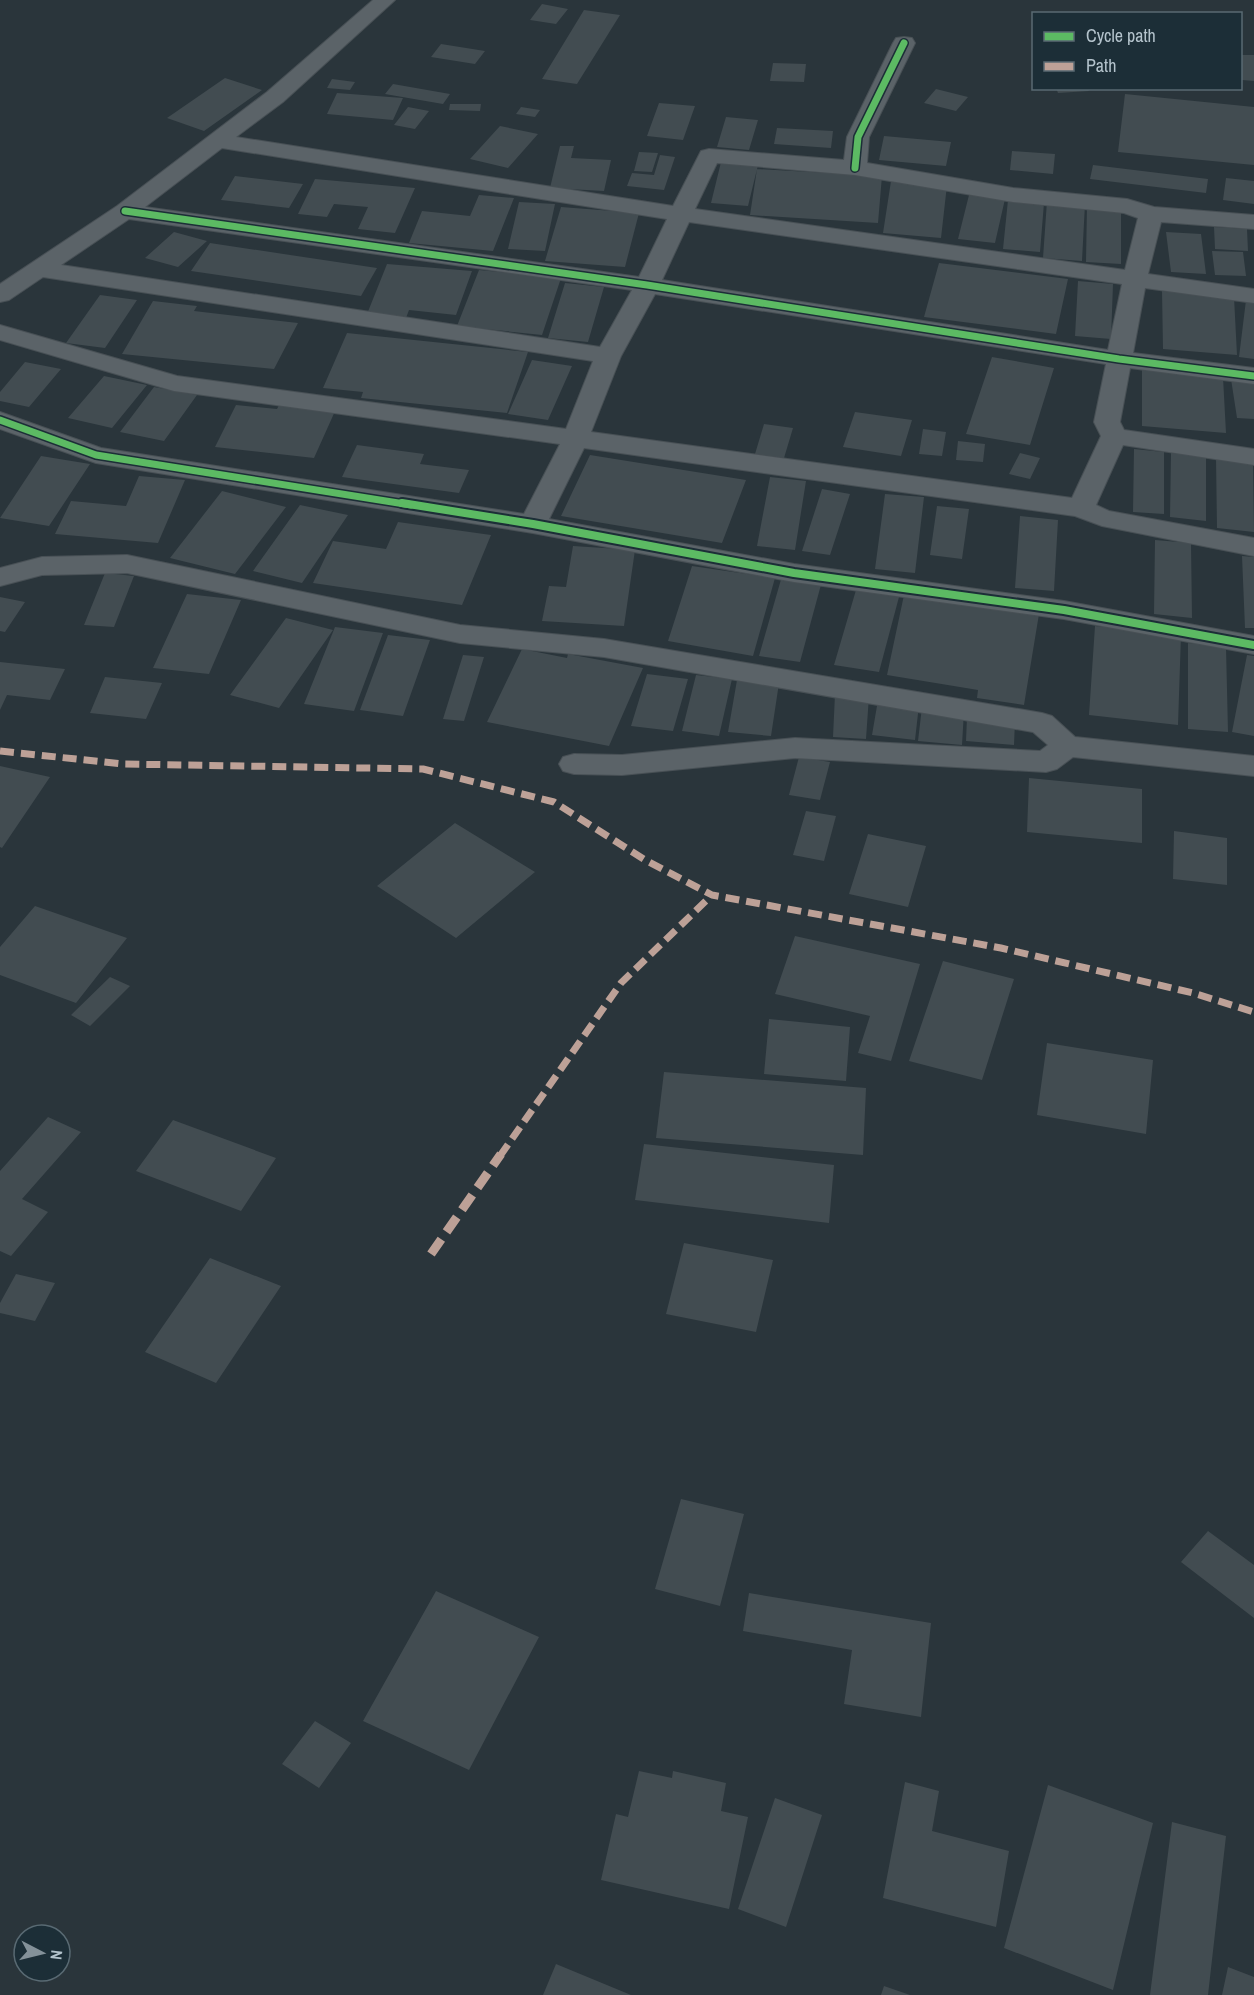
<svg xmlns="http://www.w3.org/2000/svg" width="1254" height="1995" font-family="'Archivo Narrow',sans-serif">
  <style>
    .building { fill: #424c51 }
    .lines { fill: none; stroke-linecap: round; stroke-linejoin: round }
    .minor-casing { stroke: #485055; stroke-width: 2 }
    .minor { fill: #5b6368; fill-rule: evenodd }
    .quiet-far1 { stroke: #bda197; stroke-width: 7; stroke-dasharray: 14 7; stroke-linecap: butt }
    .quiet { stroke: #bda197; stroke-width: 9; stroke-dasharray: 18 9; stroke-linecap: butt }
    .cycleway-far1-casing { stroke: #1c2e37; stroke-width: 10 }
    .cycleway-casing { stroke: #1c2e37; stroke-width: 12 }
    .cycleway-far1 { stroke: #5cba63; stroke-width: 7 }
    .cycleway { stroke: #5cba63; stroke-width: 8 }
  </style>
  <rect width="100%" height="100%" fill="#2a353b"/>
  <path class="building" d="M542 4 568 9 556 24 530 20Z
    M584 10 620 15 577 84 542 79Z
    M441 44 485 51 475 64 431 57Z
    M1240 55H1254V81L1242 80Z
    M773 63 806 64 804 82 770 81Z
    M225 78 262 90 204 131 167 118Z
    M332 79 355 82 350 90 327 88Z
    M393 84 450 94 443 104 385 94Z
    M1056 88H1087L1089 91 1058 93Z
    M936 89 968 97 956 111 924 103Z
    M337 93 403 98 393 120 327 114Z
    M1125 94 1254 107V165L1118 152Z
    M659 103 695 106 683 140 647 136Z
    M450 104H481L480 111 449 110Z
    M408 107 429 111 415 129 394 125Z
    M521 107 540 110 535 117 516 114Z
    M726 117 758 120 749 150 717 147Z
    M500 126 538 134 508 168 470 159Z
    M777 128 833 131 831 148 774 144Z
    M884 136 951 142 946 166 879 160Z
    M560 146H574L571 158 611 160 604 191 550 188Z
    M1012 151 1055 154 1053 174 1010 170Z
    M639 152 658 153 652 172 634 171Z
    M660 155 675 157 664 190 627 186 632 173 654 175Z
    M722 158 759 161 748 206 711 203Z
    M1093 165 1208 179 1206 193 1090 179Z
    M757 169 882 176 878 223 750 215Z
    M235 176 303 184 289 208 221 200Z
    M1226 178 1254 181V204L1223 200Z
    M315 179 415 188 395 233 358 229 368 207 334 204 327 217 298 214Z
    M891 181 947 185 941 238 883 233Z
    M479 195 514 198 493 251 409 243 422 211 470 216Z
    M969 195 1005 199 995 243 958 239Z
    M1008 200 1044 203 1040 252 1003 249Z
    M1047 201 1085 204 1082 261 1043 258Z
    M519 202 555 204 545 251 508 249Z
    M1087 205 1121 207V264L1086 262Z
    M561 207 639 213 625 267 545 261Z
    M1214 227 1247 229 1248 251 1215 249Z
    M174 232 207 241 178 267 145 258Z
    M1166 232 1201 234 1206 274 1171 272Z
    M210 243 377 268 361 296 191 271Z
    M1212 251 1243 252 1246 276 1215 275Z
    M939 263 1068 279 1056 334 924 317Z
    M387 264 472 271 456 315 409 310 406 318 367 314Z
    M479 270 561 278 542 335 457 326Z
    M1078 281 1113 284 1111 339 1075 336Z
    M565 283 604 287 588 342 548 338Z
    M1162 291 1234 297 1237 355 1163 349Z
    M100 295 137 300 105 348 66 343Z
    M1246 300 1254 301V359L1239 357Z
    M153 301 197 306 194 311 298 323 274 369 122 354Z
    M347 333 528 352 507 413 361 398 363 392 323 388Z
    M992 357 1054 368 1030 445 966 434Z
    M532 360 572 366 548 420 508 414Z
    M25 362 61 369 29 407 0 401V392Z
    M1142 370 1223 377 1226 433 1142 426Z
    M104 376 147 385 112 428 68 418Z
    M1231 379 1254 380V419L1237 418Z
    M154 387 197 395 164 441 120 432Z
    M280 403 336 409 314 458 215 447 236 405 277 409Z
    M855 412 912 420 901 456 843 447Z
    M764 424 793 428 784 458 755 454Z
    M923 429 946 432 942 456 919 454Z
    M958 441 985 444 983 462 956 460Z
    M357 445 424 454 420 464 469 470 459 493 342 477Z
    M1134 449 1164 452V514L1133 512Z
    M1020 453 1040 458 1030 479 1009 474Z
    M1171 453 1206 456V521L1170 517Z
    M590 455 746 480 722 543 561 516Z
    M41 456 90 464 49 526 0 518Z
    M1216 458 1253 462 1254 532 1217 528Z
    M139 476 185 480 158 543 55 534 71 501 126 506Z
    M770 477 806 481 795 550 757 546Z
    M822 489 850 494 830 555 802 551Z
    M222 491 286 507 235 574 170 558Z
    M885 494 924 497 915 573 875 569Z
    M300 505 348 515 302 583 253 571Z
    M937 506 969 509 962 559 930 555Z
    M1020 516 1058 520 1054 591 1015 588Z
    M398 522 491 535 462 605 313 583 333 541 386 549Z
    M1155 540 1191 543 1192 618 1154 614Z
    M573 546 635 550 624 626 542 621 549 586 566 587Z
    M1242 556 1254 557V628H1245Z
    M692 566 775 578 753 656 668 641Z
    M105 573 134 576 114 627 84 625Z
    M782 576 822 581 800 662 759 656Z
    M856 590 899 597 879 672 834 665Z
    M187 594 241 600 209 674 153 668Z
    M904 595 1039 614 1024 705 977 698 978 690 887 675Z
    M0 597 25 602 5 632 0 631Z
    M286 618 333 630 279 708 230 695Z
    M1095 626 1181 635 1178 725 1089 715Z
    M335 627 383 633 354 711 304 704Z
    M388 635 430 640 403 716 360 710Z
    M1188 643 1226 647 1228 732 1188 729Z
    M522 649 567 658 568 654 643 668 609 746 487 722Z
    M463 655 484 657 464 721 443 719Z
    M1247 655 1254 656V736L1232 732Z
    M0 662 65 669 50 700 7 695 0 710Z
    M647 674 688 679 673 731 631 726Z
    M696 675 732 679 719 736 682 731Z
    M105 677 162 683 146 719 90 713Z
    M737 680 779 683 771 736 728 732Z
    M835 694 869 696 866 739 833 737Z
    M878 700 919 705 915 740 872 735Z
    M922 707 964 711 962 745 918 741Z
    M967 717 1015 721 1014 745 966 741Z
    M799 757 830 762 820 800 789 795Z
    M0 766 50 777 2 848 0 847Z
    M1029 778 1142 789V843L1027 832Z
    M806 811 836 816 824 861 793 855Z
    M455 823 535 872 456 938 377 886Z
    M1174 831 1227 838V885L1173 879Z
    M868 834 926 846 908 907 849 894Z
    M35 906 127 938 76 1003 0 975V947Z
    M795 936 920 964 891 1061 858 1053 870 1016 775 994Z
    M943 961 1014 979 982 1080 909 1061Z
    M110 977 130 986 90 1026 71 1015Z
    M769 1019 850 1027 846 1081 764 1074Z
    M1047 1043 1153 1060 1146 1134 1037 1115Z
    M664 1072 866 1088 863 1155 656 1138Z
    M48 1117 81 1132 22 1199 48 1212 11 1256 0 1251V1171Z
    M173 1120 276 1158 241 1211 136 1171Z
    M644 1144 834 1165 829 1223 635 1200Z
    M684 1243 773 1260 756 1332 666 1314Z
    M210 1258 281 1286 216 1383 145 1352Z
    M16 1274 55 1283 35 1321 0 1313V1303Z
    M681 1499 744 1514 720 1606 655 1589Z
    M1208 1531 1254 1565V1618L1181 1562Z
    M436 1591 539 1637 469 1770 363 1721Z
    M749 1593 931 1623 921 1717 844 1704 852 1650 743 1631Z
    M315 1721 351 1743 319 1788 282 1764Z
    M639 1771 672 1778 673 1771 726 1783 721 1811 748 1817 729 1909 601 1880 616 1814 628 1817Z
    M905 1782 939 1791 932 1831 1009 1851 996 1927 883 1898Z
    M1048 1785 1153 1823 1113 1990 1004 1948Z
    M775 1798 822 1815 786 1927 738 1909Z
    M1172 1822 1226 1836 1208 1995H1150Z
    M556 1964 631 1995H543Z
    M1228 1967 1254 1977V1995H1222Z
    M884 1986 910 1995H881Z"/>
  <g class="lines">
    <g class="minor-casing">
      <path id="minor" d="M373 0H395L283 102 236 137 673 206 701 151 709 149 844 160 847 137 893 43 896 38 904 37 912 38 915 43 869 137 867 163 1013 188 1127 199 1154 207 1254 215V229L1161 222 1148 274 1254 289V303L1145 288 1133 353 1254 368V384L1130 368 1120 422 1124 430 1254 449V465L1123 445 1096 505 1109 511 1254 538V556L1102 526 1075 516 584 448 549 519 794 564 1064 601 1254 636V654L1064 619 794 582 533 533 96 463 0 429V412L101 448 524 514 560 444 174 391 0 340V325L177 376 566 429 593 361 43 277 9 300 0 302V284L117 206 267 92ZM222 148 667 219 639 277 145 207ZM717 163 855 175 1013 202 1124 213 1138 218 1125 270 695 209ZM129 219 632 290 600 347 61 265ZM689 222 1122 284 1108 350 662 280ZM655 294 1106 364 1094 422 1101 436 1072 498 591 432 621 356Z
        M127 555 460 625 604 639 1042 713 1052 716 1075 737 1254 756V776L1073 757 1057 769 1046 772 795 758 622 775 574 774 563 771 559 764 563 757 574 754 622 755 795 738 1040 751 1048 745 1033 732 604 657 460 643 127 573 42 575 0 586V568L42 557Z"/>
    </g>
    <use href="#minor" class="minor"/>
    <path class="quiet-far1" d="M0 751 123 764 423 769 554 802 645 860 712 895 1001 948 1193 993 1254 1012
      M500 1156 621 983 712 895"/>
    <path class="quiet" d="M431 1254 501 1154"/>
    <g class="cycleway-far1-casing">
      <path id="cycleway-far1" d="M855 168 858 137 904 43
        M125 211 647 285 1119 359 1254 376
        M0 420 96 455 411 505"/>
    </g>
    <g class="cycleway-casing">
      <path id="cycleway" d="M402 503 533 524 794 573 1064 610 1254 645"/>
    </g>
    <use href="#cycleway-far1" class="cycleway-far1"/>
    <use href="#cycleway" class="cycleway"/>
  </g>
  <rect x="1032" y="12" width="210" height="78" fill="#1c2e37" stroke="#596a73" stroke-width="1.5"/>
  <rect x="1044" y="32" width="30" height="9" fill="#5cba63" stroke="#596a73" stroke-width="1.5"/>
  <text x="1086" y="42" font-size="18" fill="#b4c3cc">Cycle path</text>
  <rect x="1044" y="62" width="30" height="9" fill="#bda197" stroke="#596a73" stroke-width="1.5"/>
  <text x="1086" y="72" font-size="18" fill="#b4c3cc">Path</text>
  <g transform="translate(42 1953) rotate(97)"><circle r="28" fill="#1c2e37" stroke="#596a73" stroke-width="1.5"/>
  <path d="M0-4.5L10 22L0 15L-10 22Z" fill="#849199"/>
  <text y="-9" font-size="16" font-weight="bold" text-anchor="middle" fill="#b4c3cc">N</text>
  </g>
</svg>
